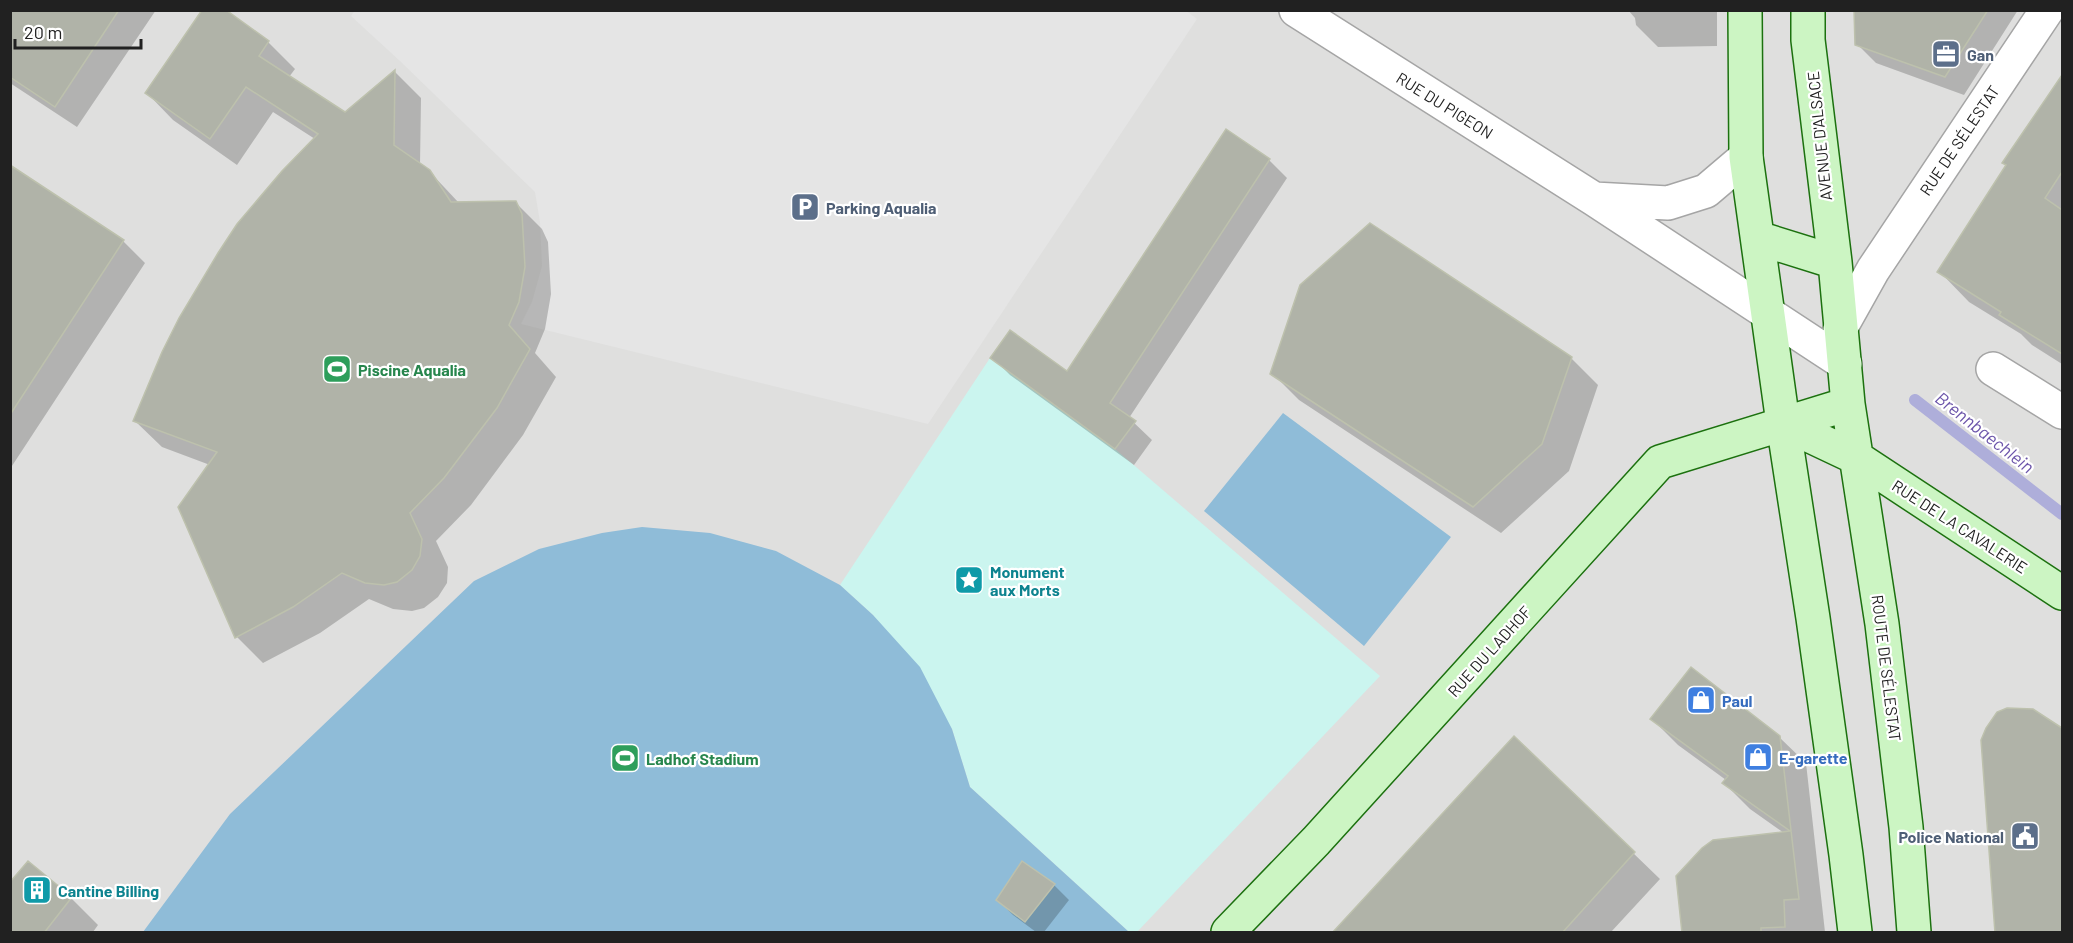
<svg xmlns="http://www.w3.org/2000/svg" width="2073" height="943" font-family="Barlow,sans-serif">
  <style>
    .residential { fill: #dfdfde }
    .park { fill: #cbf5ef }
    .pitch { fill: #8fbcd8 }
    .parking { fill: #e5e5e5 }
    .shadow { fill: #0003 }
    .lines { fill: none; stroke-linecap: round; stroke-linejoin: round }
    .stream { stroke: #aeaeda; stroke-width: 12 }
    .building { fill: #b0b3a8; stroke: #bdc1ad; stroke-width: 1.5 }
    .minor-casing { stroke: #a5a5a5; stroke-width: 36 }
    .secondary-casing { stroke: #1c710f; stroke-width: 36 }
    .minor { stroke: #fff; stroke-width: 33 }
    .secondary { stroke: #ccf5c3; stroke-width: 33 }
    .labels { text-anchor: middle; dominant-baseline: central; stroke-width: 4.5; stroke-linejoin: round; paint-order: stroke }
    .service-label { font-size: 16px; font-weight: bold; fill: #4e5e75; stroke: #fff; text-anchor: start }
    .street-label { font-size: 16px; fill: #212121; stroke: #fff }
    .leisure-label { font-size: 16px; font-weight: bold; fill: #27864d; stroke: #fff; text-anchor: start }
    .culture-label { font-size: 16px; font-weight: bold; fill: #0d838f; stroke: #fff; text-anchor: start }
    .shop-label { font-size: 16px; font-weight: bold; fill: #366cbe; stroke: #fff; text-anchor: start }
    .water-label { font-size: 18px; font-style: italic; fill: #6c55aa; stroke: #fff }
  </style>
  <rect width="100%" height="100%" fill="#edf1e9"/>
  <path class="residential" d="M11 11H2062V932H11Z"/>
  <path class="park" d="M990 358 1115 449 1380 676 1137 932H1129L970 787 952 729 873 615 840 585Z"/>
  <path class="pitch" d="M1283 413 1451 537 1364 646 1204 511Z
    M642 527 710 533 776 551 840 585 873 615 920 667 952 729 970 787 1129 932H143L230 814 474 581 539 549 602 533Z"/>
  <path class="parking" d="M355 10H1185L1197 19 928 424 521 324 532 302 542 266 540 222 535 192 400 61 351 16Z"/>
  <path class="shadow" d="M10 10H156L77 127 10 83Z
    M224 10 268 42 295 69 289 77 345 114 395 72 421 98 420 165 429 171 459 203 515 202 542 229 548 242 551 294 545 329 535 353 556 377 523 435 471 505 436 541 448 567 447 583 438 597 424 608 412 611 393 609 369 599 320 633 263 663 237 637 210 465 162 447 135 421 315 139 273 112 237 165 173 120 147 93Z
    M1628 10H1717V46L1658 47 1636 25 1635 18Z
    M1856 10H2018L1964 95 1876 63 1857 44Z
    M2062 75V364L2032 345 2021 334 1969 302 1939 271 2008 166 2004 162Z
    M1269 160 1287 178 1129 418 1152 440 1134 465 1010 375 992 357 1067 373Z
    M10 168 123 241 145 263 10 469Z
    M1571 358 1598 385 1569 471 1501 533 1299 400 1272 373Z
    M2033 710 2062 730V932H1997Z
    M1652 719 1779 737 1806 763 1825 932H1684L1784 833 1750 809 1724 783 1726 780 1678 745Z
    M1514 738 1660 879 1611 932H1334Z
    M28 863 71 898 98 925 93 932H10Z
    M1054 885 1069 900 1044 932H1036L1013 915 998 900Z"/>
  <g class="lines">
    <path class="stream" d="M1915 400 2062 514"/>
  </g>
  <path class="building" d="M10 10H119L55 107 10 77Z
    M202 10H226L269 41 259 56 345 112 395 70 394 145 430 170 451 202 516 201 522 214 525 267 519 302 509 325 530 349 497 408 444 478 410 513 422 539 420 556 412 570 397 582 384 585 365 583 342 573 293 607 235 638 178 507 217 452 133 421 162 352 179 318 218 253 237 224 282 171 318 134 246 87 210 139 145 93Z
    M1854 10H1988L1945 77 1855 45Z
    M2062 75V172L2045 198 2062 210V354L1999 315 2001 312 1937 272 2006 165 2002 163Z
    M1226 129 1270 159 1110 403 1136 421 1115 449 990 358 1010 330 1067 371Z
    M10 165 124 240 10 415Z
    M1370 223 1572 357 1542 444 1473 507 1270 374 1300 285Z
    M1691 667 1780 736 1799 899 1784 900 1785 927 1761 928V933H1682L1676 876 1702 848 1713 840 1790 831 1722 783 1728 776 1650 719Z
    M2007 708 2033 709 2062 728V933H1995L1981 740 1986 728 1997 712Z
    M1514 736 1635 852 1562 933H1332Z
    M28 861 72 897 44 933H10V882Z
    M1022 861 1055 884 1025 922 996 900Z"/>
  <g class="lines">
    <g class="minor-casing">
      <path id="minor" d="M1296 10 1594 199 1845 364
        M1594 199 1668 203 1706 191 1746 157
        M1840 329 1873 270 2047 10
        M1993 369 2062 412"/>
    </g>
    <g class="secondary-casing">
      <path id="secondary" d="M1745 10 1746 157 1783 423 1813 618 1846 855 1855 932
        M1808 10V40L1835 262 1848 404 1882 624 1906 827 1914 932
        M1758 238 1835 262
        M1783 423 1857 458 2062 593
        M1228 932 1316 841 1660 462 1848 404"/>
    </g>
    <use href="#minor" class="minor"/>
    <use href="#secondary" class="secondary"/>
  </g>
  <defs>
    <g id="office-square" transform="scale(1.5)"><rect x="-9" y="-9" width="18" height="18" rx="4" fill="#5c6f8a" stroke="#fff"/><path d="M-6-3h4V-5.5h4V-3h4V5H-6ZM-1-4.5V-3h2v-1.5ZM-6 0V1H6V0Z" fill="#fff"/></g>
    <g id="parking-square" transform="scale(1.5)"><rect x="-9" y="-9" width="18" height="18" rx="4" fill="#5c6f8a" stroke="#fff"/><path d="M-3.5-5.5H1a3.5 3.5 0 0 1 0 7H-1V5.5H-3.5ZM-1-3.4V-.6H.8a1.4 1.4 0 0 0 0-2.8Z" fill="#fff"/></g>
    <g id="stadium-square" transform="scale(1.5)"><rect x="-9" y="-9" width="18" height="18" rx="4" fill="#2e9e5b" stroke="#fff"/><path d="M0-5a6.5 5 0 1 0 0 10a6.5 5 0 1 0 0-10ZM-3.5-1.8h7v3.6h-7Z" fill="#fff"/></g>
    <g id="sight-square" transform="scale(1.5)"><rect x="-9" y="-9" width="18" height="18" rx="4" fill="#0f9aa8" stroke="#fff"/><path d="M0-6L1.8-2.2L6-1.7L2.9 1.2L3.7 5.4L0 3.3L-3.7 5.4L-2.9 1.2L-6-1.7L-1.8-2.2Z" fill="#fff"/></g>
    <g id="shop-square" transform="scale(1.5)"><rect x="-9" y="-9" width="18" height="18" rx="4" fill="#3f7fe0" stroke="#fff"/><path d="M-5-2.5h2.3a2.7 3.5 0 0 1 5.4 0H5L5.5 6h-11ZM-1.5-2.5h3a1.5 2.3 0 0 0-3 0Z" fill="#fff"/></g>
    <g id="civic-square" transform="scale(1.5)"><rect x="-9" y="-9" width="18" height="18" rx="4" fill="#5c6f8a" stroke="#fff"/><path d="M-.6-6.5H3V-4.5H.6V-3L4-1V1h2V6H-6V1h2V-1L-.6-3ZM-1.2 2.5V6h2.4V2.5Z" fill="#fff"/></g>
    <g id="building-square" transform="scale(1.5)"><rect x="-9" y="-9" width="18" height="18" rx="4" fill="#0f9aa8" stroke="#fff"/><path d="M-4-6H4V6H1V3H-1V6H-4ZM-2.5-4.3h1.7v1.8h-1.7ZM.8-4.3h1.7v1.8H.8ZM-2.5-1h1.7V.8h-1.7ZM.8-1h1.7V.8H.8Z" fill="#fff"/></g>
  </defs>
  <g fill-rule="evenodd">
    <use href="#office-square" x="1946" y="54"/>
    <use href="#parking-square" x="805" y="207"/>
    <use href="#stadium-square" x="337" y="369"/>
    <use href="#sight-square" x="969" y="580"/>
    <use href="#shop-square" x="1701" y="700"/>
    <use href="#shop-square" x="1758" y="757"/>
    <use href="#stadium-square" x="625" y="758"/>
    <use href="#civic-square" x="2025" y="836"/>
    <use href="#building-square" x="37" y="890"/>
  </g>
  <g class="labels">
    <g class="service-label">
      <text x="1967" y="54">Gan</text>
      <text x="826" y="207">Parking Aqualia</text>
      <text x="2004" y="836" text-anchor="end">Police National</text>
    </g>
    <g class="street-label">
      <text transform="translate(1445 105) rotate(32)">RUE DU PIGEON</text>
      <text transform="translate(1819 136) rotate(-96)">AVENUE D'ALSACE</text>
      <text transform="translate(1959 140) rotate(-56)">RUE DE SÉLESTAT</text>
      <text transform="translate(1960 526) rotate(33)">RUE DE LA CAVALERIE</text>
      <text transform="translate(1489 651) rotate(-48)">RUE DU LADHOF</text>
      <text transform="translate(1887 668) rotate(83)">ROUTE DE SÉLESTAT</text>
    </g>
    <g class="leisure-label">
      <text x="358" y="369">Piscine Aqualia</text>
      <text x="646" y="758">Ladhof Stadium</text>
    </g>
    <g class="culture-label">
      <text x="990" y="571">Monument<tspan x="990" dy="18">aux Morts</tspan></text>
      <text x="58" y="890">Cantine Billing</text>
    </g>
    <g class="shop-label">
      <text x="1722" y="700">Paul</text>
      <text x="1779" y="757">E-garette</text>
    </g>
    <g class="water-label">
      <text transform="translate(1985 432) rotate(38)">Brennbaechlein</text>
    </g>
  </g>
  <rect width="2073" height="943" fill="none" stroke="#212121" stroke-width="24"/>
  <path d="M15 39v9h126v-9" fill="none" stroke="#212121" stroke-width="3"/>
  <text x="24" y="39" font-size="18" fill="#212121" stroke="#ffffff" stroke-width="4.5" paint-order="stroke">20 m</text>
</svg>
